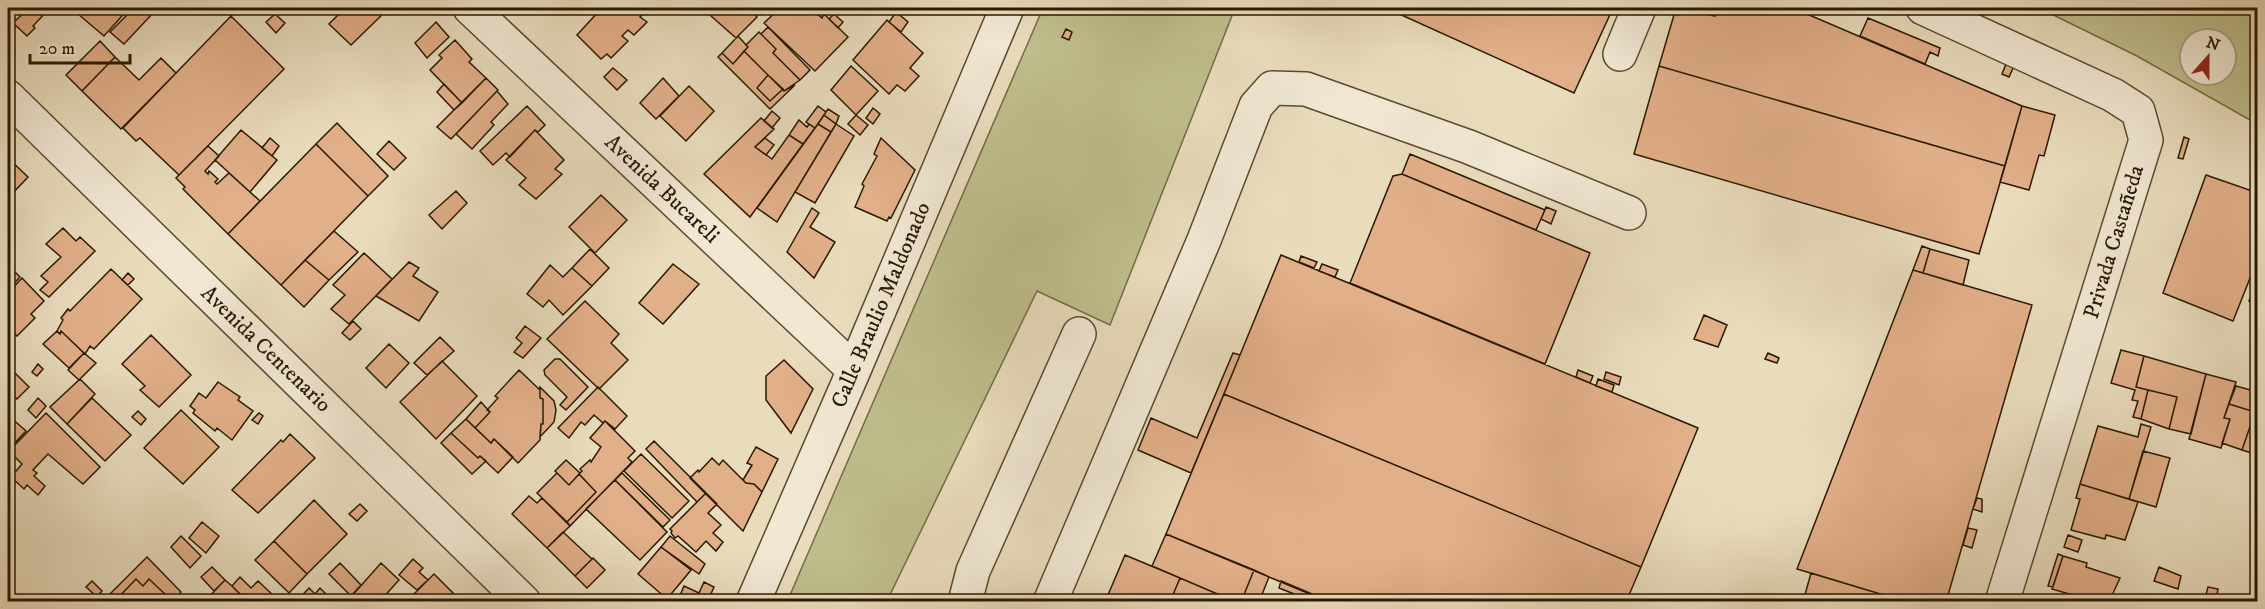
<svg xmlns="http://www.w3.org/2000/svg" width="2265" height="609" font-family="'IM FELL DW Pica',serif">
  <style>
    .green { fill: #bfbe8c; stroke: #746c46; stroke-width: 1.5; fill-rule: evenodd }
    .building { fill: #e1af88; stroke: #2a1901; stroke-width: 1.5 }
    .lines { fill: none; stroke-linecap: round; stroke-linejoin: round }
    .minor-casing { stroke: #5a4a30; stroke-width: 36 }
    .minor { stroke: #f1e8d4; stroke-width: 33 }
    .labels { text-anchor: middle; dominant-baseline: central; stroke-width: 6; stroke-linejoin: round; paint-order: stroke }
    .street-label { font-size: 22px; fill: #2a1901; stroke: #f1e8d4 }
  </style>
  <rect width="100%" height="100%" fill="#e9dcbd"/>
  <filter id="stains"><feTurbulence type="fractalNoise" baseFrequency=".00333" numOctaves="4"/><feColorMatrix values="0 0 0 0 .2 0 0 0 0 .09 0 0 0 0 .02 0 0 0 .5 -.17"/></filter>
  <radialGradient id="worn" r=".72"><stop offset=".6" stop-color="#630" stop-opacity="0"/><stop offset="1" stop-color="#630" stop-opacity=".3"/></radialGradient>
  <path class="green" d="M1043 8H1235L1110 325 1037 291 887 601 787 602Z
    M2039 8H2257V124L2137 56ZM2190 39H2226V75H2190Z"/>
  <path class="building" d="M29 8H50L33 26 35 28 27 36 13 23Z
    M71 8H129L104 36Z
    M134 8H150L154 12 124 44 110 32Z
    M222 8H240L231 16Z
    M345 8H389L351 45 329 24Z
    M599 8H639L644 13 640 17 647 22 634 35 628 30 622 36 628 41 611 58 607 54 601 59 577 35 599 11 597 9Z
    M702 8H748L757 17 736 38Z
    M754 8H770L762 15Z
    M780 8H811L822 18 824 14 848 37 815 71 764 23Z
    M1386 8H1613L1574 93Z
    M1676 8H1684L1715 16 1718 8H1793L2022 106 2005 166 1659 66Z
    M896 12 908 22 901 32 889 22Z
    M275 14 285 23 276 33 266 22Z
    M834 14 843 22 838 28 829 19Z
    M231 16 284 69 179 175 140 138 136 141 123 128Z
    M1868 18 1940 48 1938 56 1930 52 1925 64 1860 36Z
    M887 20 923 53 910 68 919 76 905 91 897 85 889 94 853 60Z
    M436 22 449 37 427 58 415 43Z
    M768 27 810 70 800 80 773 53 776 49 761 34Z
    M1066 29 1072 32 1069 40 1062 37Z
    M759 32 776 49 773 53 800 80 784 91 744 51 748 47 746 45Z
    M738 36 748 47 733 64 722 53Z
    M455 40 472 59 469 62 486 78 462 103 430 70 442 58 439 55Z
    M100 41 115 57 82 91 66 75Z
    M744 51 768 75 757 88 770 101 783 89 784 91 795 85 770 109 718 57 722 53 733 64Z
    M115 57 139 80 161 58 176 73 121 129 82 91Z
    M2006 64 2014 66 2009 77 2002 74Z
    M851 66 878 91 856 115 831 90Z
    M1659 66 2005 166 1979 254 1634 154Z
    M613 68 627 80 617 90 604 77Z
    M768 75 783 89 770 101 757 88Z
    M486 78 498 90 451 139 437 127Z
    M663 78 679 96 656 119 640 103Z
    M444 84 462 103 454 110 437 92Z
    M689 86 714 111 686 141 660 116Z
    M497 91 508 104 491 122 494 125 472 149 456 134Z
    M527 106 545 125 538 132 535 130 510 157 506 153 493 165 480 151Z
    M818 106 826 112 815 128 806 122Z
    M2022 106 2055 115 2044 156 2039 155 2029 190 2000 182Z
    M873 108 880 114 873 124 866 118Z
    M828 109 839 116 836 124 824 115Z
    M772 111 780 118 772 128 764 121Z
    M824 115 836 124 831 132 818 124Z
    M856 115 868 125 860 135 848 124Z
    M761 118 774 129 755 147 772 159 789 135 803 144 750 217 704 174Z
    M799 120 807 127 809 124 815 128 803 144 789 135Z
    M337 123 388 176 368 196 316 144Z
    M818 124 831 132 777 222 757 208Z
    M836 124 854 136 815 203 795 192Z
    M241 130 277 160 250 192 215 160Z
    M535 130 564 160 555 169 562 174 536 199 519 185 526 178 506 160Z
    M2184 137 2189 139 2183 159 2178 158Z
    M270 138 279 146 272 156 262 148Z
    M765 138 774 145 766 155 755 147Z
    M881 138 915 170 891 218 889 217 887 221 855 207 864 186 862 184 877 156 874 154Z
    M389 141 406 158 394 170 377 154Z
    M316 144 368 196 281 285 228 234Z
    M208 146 219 156 205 171 208 174 209 171 218 179 215 182 217 184 229 173 260 201 228 234 183 189 185 187 176 178Z
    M1410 154 1545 210 1536 230 1402 174Z
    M8 158 28 177 8 198Z
    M1402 174 1590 253 1545 364 1350 283 1393 176Z
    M2206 175 2258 193V258L2233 321 2163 293Z
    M456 191 467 203 442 229 429 215Z
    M601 195 627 220 595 253 569 227Z
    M1546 207 1556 211 1551 224 1541 219Z
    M812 208 819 213 810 227 835 242 814 278 787 252Z
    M63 228 76 241 80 237 95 251 49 297 40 290 48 282 41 276 61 257 46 244Z
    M334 231 358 252 329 280 305 260Z
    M1922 246 1930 249 1923 273 1913 270Z
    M590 249 609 268 592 286 572 268Z
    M1930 249 1969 260 1963 285 1923 273Z
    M364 253 392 279 349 324 331 309 345 295 333 285Z
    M1281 255 1698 428 1641 567 1224 394Z
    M1301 256 1317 262 1314 268 1299 262Z
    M305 260 329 280 304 307 281 285Z
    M409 262 419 268 413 276 438 292 419 321 376 296Z
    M673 264 699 284 663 324 639 303Z
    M1322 264 1338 270 1335 277 1319 271Z
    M8 265 20 277 8 290Z
    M550 265 563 277 572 268 592 286 563 315 549 300 543 307 527 294Z
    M111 269 142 299 94 349 90 346 85 354 61 331 60 334 57 331 63 320 61 318 68 309 70 311Z
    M1913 270 2032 305 1946 602H1907L1797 569Z
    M128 273 134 279 128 285 122 280Z
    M22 278 44 301 31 314 35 318 17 336 8 328V293Z
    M2252 293 2258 295 2256 304 2249 301Z
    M585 301 619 334 611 343 628 360 599 389 547 339Z
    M1704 315 1727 325 1718 347 1694 339Z
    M353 321 361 329 350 340 342 333Z
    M525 326 541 338 523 358 514 352 522 343 516 338Z
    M57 331 60 334 61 331 84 353 69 368 43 344Z
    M151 335 191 375 159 407 140 390 145 386 122 364Z
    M440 337 454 351 427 375 414 363Z
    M389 344 409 363 386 388 366 368Z
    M2121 350 2144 356 2136 387 2148 390 2141 419 2133 417 2138 401 2132 400 2135 390 2111 383Z
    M84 353 96 363 79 380 68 370Z
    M1233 353 1240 355 1191 473 1138 450 1151 418 1197 438Z
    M1768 353 1779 358 1777 363 1765 359Z
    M2144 356 2206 374 2191 434 2169 429 2177 397 2136 387Z
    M555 359H560L588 387 566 410 560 405 567 397 545 375 544 370Z
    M784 360 813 389 791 433 766 400V376Z
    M442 361 477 396 436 439 400 402Z
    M38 364 43 369 37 376 32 372Z
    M8 366 29 387 17 399 13 395 8 401Z
    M519 370 540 390V398L543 399V424H541L540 440 518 463 494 439 491 443 475 428 490 412 487 410 498 398 495 396Z
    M1578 370 1593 376 1590 383 1576 377Z
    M1606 372 1621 377 1619 385 1604 379Z
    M2206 374 2236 382 2224 418 2230 419 2221 448 2189 439Z
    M80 379 95 394 67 424 50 407Z
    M1598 379 1614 385 1612 392 1596 386Z
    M218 382 240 397 238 400 253 411 232 440 217 428 215 431 193 413 195 410 190 406 199 393 206 398Z
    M2236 386 2258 392V455L2242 450 2255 412 2229 404Z
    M540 387 554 401 556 410 554 422 540 437 541 424H543V399L540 398Z
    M598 387 627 416 615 429 605 421 603 423 594 415 585 425 581 422 569 438 558 428Z
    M2148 390 2177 397 2169 429 2141 419Z
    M1224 394 1641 567 1626 602H1329L1166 534Z
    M38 398 46 406 36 418 28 410Z
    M92 398 131 435 105 461 67 424Z
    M481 402 490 412 475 428 466 419Z
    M2229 404 2255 412 2242 450 2222 443 2230 419 2224 418Z
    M181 410 219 447 183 484 144 448Z
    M138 411 146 419 141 425 132 417Z
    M46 413 100 467 83 484 48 454 33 470 37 473 34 476 45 486 38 495 27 485 24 489 11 477 22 464 9 451Z
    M259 413 263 416 258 424 252 420Z
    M8 415 26 431 8 450Z
    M466 419 491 443 494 439 513 457 498 473 480 456 478 458 451 433Z
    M605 421 635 451 628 458 632 462 570 526 567 522 596 492 579 474 582 471 580 469 590 460 591 462 601 447 590 438Z
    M2141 424 2151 427 2129 499 2080 484 2098 426 2138 437Z
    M451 433 478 458 480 456 486 461 472 474 441 443Z
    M290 434 315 458 258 513 232 490 281 440 283 442Z
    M654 441 706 493 697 502 646 449Z
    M756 447 778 459 762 492 754 484 746 483 743 480 752 465 747 463Z
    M2143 451 2170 458 2156 507 2129 499Z
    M641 454 689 501 672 518 624 471Z
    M712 458 719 465 723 460 746 483 754 484 762 492 743 531 690 478 698 470 699 472Z
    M566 460 580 473 569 485 555 471Z
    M557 473 569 485 579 474 596 492 567 522 537 493Z
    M622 473 670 520 663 527 615 480Z
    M615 480 667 532 640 560 586 509Z
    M2080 484 2138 502 2125 540 2106 535 2105 539 2071 530 2080 499 2076 498Z
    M706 493 717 504 708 513 721 525 713 533 723 542 716 551 706 541 696 552 678 536 675 538 671 533 672 531 670 529Z
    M529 496 537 503 542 498 570 526 547 548 512 514Z
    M1977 498 1982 499V512L1973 509Z
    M314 500 347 534 307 574 274 541Z
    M360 504 367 511 357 521 349 514Z
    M202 522 219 536 206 553 189 538Z
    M1968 528 1977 530 1972 548 1963 545Z
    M563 532 592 559 575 576 547 548Z
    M1166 534 1254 570 1241 602H1236L1152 566Z
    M2068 535 2082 540 2078 552 2064 547Z
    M181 536 201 556 190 568 171 547Z
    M670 536 705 564 699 574 661 547Z
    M274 541 307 574 289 593 255 560Z
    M661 547 691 570 667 599 638 574Z
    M2058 554 2063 556 2053 587 2048 586Z
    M1125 555 1180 578 1170 602H1105Z
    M2063 556 2087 563 2086 567 2120 578 2109 602H2087L2076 596 2052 589Z
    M147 557 181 592 172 602H162L167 596 149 579 143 586 136 579 114 602H102Z
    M593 558 605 570 587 588 575 576Z
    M413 559 423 568 419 572 428 580 417 590 399 575Z
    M340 563 361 585 351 596 329 574Z
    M381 563 399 580 379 602H354L350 598Z
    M212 567 225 580 214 591 201 577Z
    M2159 567 2181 576 2178 589 2154 581Z
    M1254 570 1269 577 1259 602H1241Z
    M1811 573 1907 602H1803Z
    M434 574 462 602 408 600Z
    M240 577 251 588 258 581 276 598 273 602H248L232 586Z
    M1180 578 1236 602H1170Z
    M136 579 143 586 149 579 167 596 162 602H114Z
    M225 580 232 586 248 602H204Z
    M92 581 102 591 97 597 86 587Z
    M1281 581 1319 597 1317 602H1300L1292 598 1294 594 1279 588Z
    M704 582 714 587 710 596 717 600 716 602H674L676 597 679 598 684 586 699 593Z
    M2208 587 2218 589 2216 600 2205 598Z
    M309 588 315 594 320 588 334 602H296Z
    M2177 594 2206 602H2175Z"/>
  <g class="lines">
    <g class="minor-casing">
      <path id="minor" d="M470 8 854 370
        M1923 8 2113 95 2138 111 2146 140 2002 602
        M1620 54 1639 8
        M8 97 524 602
        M753 602 854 370 1007 8
        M965 602 973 571 1079 334
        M1050 602 1204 240 1256 106 1272 88 1306 89 1469 147 1629 213"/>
    </g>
    <use href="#minor" class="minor"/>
  </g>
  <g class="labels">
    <g class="street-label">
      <text transform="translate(662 189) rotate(43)">Avenida Bucareli</text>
      <text transform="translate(2114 242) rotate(-73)">Privada Castañeda</text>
      <text transform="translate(881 305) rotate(-67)">Calle Braulio Maldonado</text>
      <text transform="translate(266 349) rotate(44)">Avenida Centenario</text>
    </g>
  </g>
  <rect width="2265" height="609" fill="none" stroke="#e9dcbd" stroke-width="30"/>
  <rect x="9" y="9" width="2247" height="591" fill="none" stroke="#2a1901" stroke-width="3"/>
  <rect x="15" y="15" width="2235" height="579" fill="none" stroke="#2a1901" stroke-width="1.5"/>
  <g transform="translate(2208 57) rotate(21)"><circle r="28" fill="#f1e8d4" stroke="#a19580" stroke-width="1.5"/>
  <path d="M0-4.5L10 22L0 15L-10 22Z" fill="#8f2418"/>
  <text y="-9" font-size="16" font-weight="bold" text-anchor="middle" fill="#2a1901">N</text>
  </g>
  <path d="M30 54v9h100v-9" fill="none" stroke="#2a1901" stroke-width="3"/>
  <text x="39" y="54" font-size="18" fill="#2a1901" stroke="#f1e8d4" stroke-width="4.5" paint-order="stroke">20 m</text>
  <rect width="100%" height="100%" filter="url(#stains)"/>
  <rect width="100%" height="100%" fill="url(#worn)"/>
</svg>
